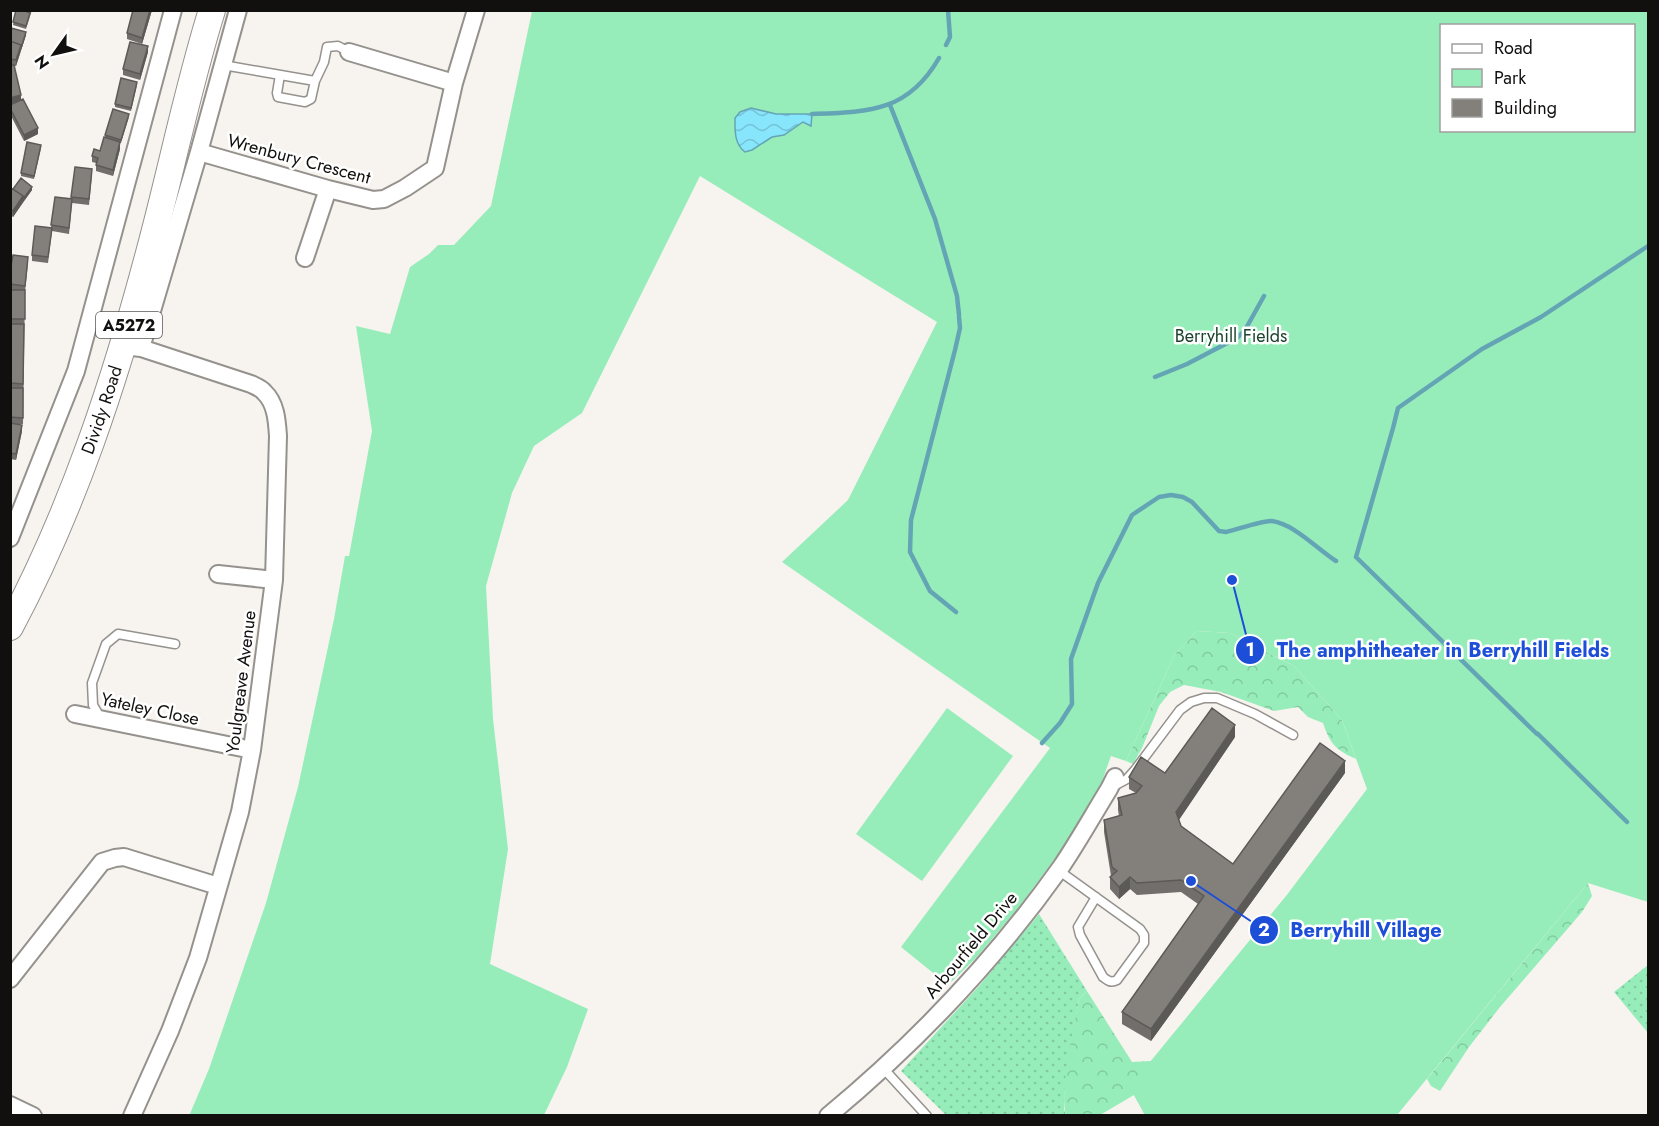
<svg xmlns="http://www.w3.org/2000/svg" width="1659" height="1126" font-family="Jost,sans-serif">
  <style>
    .grass { fill: url(#grass-dots) }
    .forest { fill: url(#forest-crowns) }
    .park { fill: #97edba; fill-rule: evenodd }
    .water { fill: url(#water-waves); stroke: #64a5b5; stroke-width: 1.5 }
    .lines { fill: none; stroke-linecap: round; stroke-linejoin: round }
    .stream { stroke: #64a5b5; stroke-width: 4.5 }
    .service-casing { stroke: #95928e; stroke-width: 11 }
    .minor-casing { stroke: #95928e; stroke-width: 20 }
    .primary-casing { stroke: #95928e; stroke-width: 28 }
    .service { stroke: #fff; stroke-width: 8 }
    .minor { stroke: #fff; stroke-width: 16 }
    .primary { stroke: #fff; stroke-width: 26 }
    .wall { fill: #716e6b }
    .shaded-wall { fill: #5c5a57 }
    .building { fill: #83807c; stroke: #5c5a57; stroke-width: 1.5 }
    .labels { text-anchor: middle; dominant-baseline: central; stroke-width: 5; stroke-linejoin: round; paint-order: stroke }
    .shield { fill: #fff; stroke: #585857; stroke-width: 1.5 }
    .shield-label { font-size: 16px; font-weight: bold; fill: #11100f }
    .street-label { font-size: 18px; fill: #11100f; stroke: #fff }
    .park-label { font-size: 18px; fill: #1b422d; stroke: #fff }
    .leader { fill: none; stroke: #1d4ed8; stroke-width: 2 }
    .callout-dot { fill: #1d4ed8; stroke: #fff; stroke-width: 2 }
    .mark-label { font-size: 18px; text-anchor: middle; font-weight: bold; fill: #fff }
    .callout-label { font-size: 20px; text-anchor: middle; font-weight: bold; fill: #1d4ed8; stroke: #fff; stroke-width: 5; stroke-linejoin: round; paint-order: stroke }
  </style>
  <defs>
    <pattern id="grass-dots" width="8" height="8" patternUnits="userSpaceOnUse" patternTransform="scale(1.5)"><rect width="8" height="8" fill="#97edba"/><path d="M2 2h.1M6 6h.1" fill="none" stroke="#81ca9f" stroke-width="1.8" stroke-linecap="round"/></pattern>
    <pattern id="forest-crowns" width="20" height="18" patternUnits="userSpaceOnUse" patternTransform="scale(1.5)"><rect width="20" height="18" fill="#97edba"/><path d="M2 6a3 3 0 1 1 6 0M12 15a3 3 0 1 1 6 0" fill="none" stroke="#81ca9f"/></pattern>
    <pattern id="water-waves" width="16" height="10" patternUnits="userSpaceOnUse" patternTransform="scale(1.5)"><rect width="16" height="10" fill="#87e5fc"/><path d="M0 5q4-4 8 0t8 0" fill="none" stroke="#74c3d7"/></pattern>
  </defs>
  <rect width="100%" height="100%" fill="#f7f3ef"/>
  <path class="grass" d="M1039 914 1087 991 1079 999 1074 1028 1065 1084 1064 1109 1066 1115H946L901 1071 979 986Z
    M1648 965V1033L1614 992Z"/>
  <path class="forest" d="M1197 631 1230 633 1294 666 1342 720 1356 759C1336 750 1330 744 1323 723L1308 717 1298 707 1274 711 1221 692 1184 685 1170 692 1159 706 1142 748 1133 764 1126 761 1175 654Z
    M1343 821 1145 1115 1134 1095 1100 1115H1066C1059 1090 1074 1027 1079 999L1087 991 1132 1062 1151 1061 1287 895Z
    M1588 883 1592 896 1582 912 1500 1007 1469 1047 1440 1091 1431 1086 1427 1079Z"/>
  <path class="park" d="M532 11H1648V902L1588 883 1397 1115H1145L1134 1095 1151 1061 1287 895 1367 789 1342 720 1294 666 1230 633 1197 631 1175 654 1126 761 1111 756 1100 787 1079 826 1020 906 976 958 948 985 901 947 1050 748 782 562 848 500 937 322 700 176 582 413 534 446 512 493 486 586 493 719 508 849 490 964 588 1009 567 1067 544 1115 189 1116 209 1069 266 903 298 787 334 619 345 556H349L372 431 356 326 390 334 410 267 429 254 438 245H454L491 206ZM1442 26H1634V130H1442Z
    M947 708 1013 756 922 881 856 834Z"/>
  <path class="water" d="M751 108 776 114H812L811 126 803 122 784 135 772 137 752 150 745 152C734 144 735 130 735 118L740 112Z"/>
  <g class="lines">
    <path class="stream" d="M946 45 950 37 948 10
      M890 105 935 219 957 296 959 315
      M812 114C869 112 908 112 939 58
      M1155 377 1187 364 1237 338 1245 330 1264 296
      M1356 557 1393 428 1398 408 1482 349 1541 317 1648 246
      M1356 557 1537 734
      M956 612 930 591 910 552 911 520 955 350 960 328 959 317
      M1538 734 1627 822
      M1042 743 1060 723 1072 704 1071 659 1098 583 1132 515 1159 497 1171 495 1183 497 1192 502 1219 531 1226 532C1236 530 1263 520 1272 521 1294 524 1316 548 1336 561"/>
    <g class="service-casing">
      <path id="service" d="M223 65 315 81 324 62 327 47 338 46 349 52
        M280 75 277 93 278 97 305 102 311 99 315 81
        M101 719 93 705 92 683 106 644 118 634 175 644
        M1114 786 1127 779 1135 770 1180 710 1191 702 1204 698H1217L1255 714 1293 735
        M1058 870 1140 929 1144 935V943L1117 980C1111 983 1108 981 1103 977L1080 935 1078 927 1096 897
        M883 1068 927 1116"/>
    </g>
    <g class="minor-casing">
      <path id="minor" d="M349 52 454 83
        M199 152 328 189 373 200 384 199 405 188 435 168 454 83 476 10
        M305 258 328 189
        M123 346 141 348 251 384C255 386 261 388 264 392 276 403 277 421 278 436L274 580 252 750 240 812 198 958 170 1031 132 1116
        M141 348 199 152 238 10
        M10 538 76 371 173 10
        M218 574 274 580
        M75 714 252 750
        M10 979 102 862 115 858 124 857 218 886
        M10 1105 33 1116
        M828 1116C916 1043 995 960 1061 867 1078 842 1093 815 1109 789L1115 777"/>
    </g>
    <g class="primary-casing">
      <g id="primary">
        <path id="s1" d="M10 627C73 509 115 381 149 253 171 172 187 90 212 10"/>
      </g>
    </g>
    <use href="#service" class="service"/>
    <use href="#minor" class="minor"/>
    <use href="#primary" class="primary"/>
  </g>
  <path class="wall" d="M16 10H32L26 29 13 25Z
    M133 10H152L142 44 127 39V33Z
    M10 31 26 35 16 66H14L21 100 38 134 24 141 10 114V105L16 102 12 65H10Z
    M148 52 140 80 123 75V69Z
    M137 85 131 111 115 107V104Z
    M129 117 121 143H120V149L113 176 96 171V163L92 162V156L100 151 105 138V135Z
    M41 148 34 179 21 176V173Z
    M75 167 92 175 89 205 72 203 69 234 52 231 48 263 32 261V255L51 228V225L71 199Z
    M10 189 32 190 13 217 10 215Z
    M28 263 25 292 23 424H16L22 431 16 460 10 459V271Z
    M1235 737 1179 820 1181 826 1233 864 1345 773 1151 1041 1122 1024V1012L1198 904 1181 892 1137 895 1130 889 1119 899 1110 889V877L1111 876 1104 832V820L1119 816 1118 810V798L1136 793 1129 789V777L1165 773Z"/>
  <path class="shaded-wall" d="M150 10H152L142 44V38Z
    M26 32V35L16 66V60Z
    M148 46V52L140 80V74Z
    M21 95V101L10 104V98Z
    M38 128V134L24 141V135Z
    M120 142V149L113 176V170Z
    M32 187V190L23 202V199Z
    M23 196V202L13 217V211Z
    M22 425V431L16 460V454Z
    M1235 725V737L1176 824V812Z
    M1345 761V773L1151 1041V1029Z
    M1130 877V889L1119 899V887Z"/>
  <path class="building" d="M16 10H23L30 13 26 26 13 22Z
    M133 10H150L142 38 127 33Z
    M11 28 26 32 21 48V45L10 41Z
    M10 41 21 45 16 60 10 59Z
    M130 42 148 46 140 74 123 69Z
    M10 65H14L21 95 10 98Z
    M121 78 137 82 131 108 115 104Z
    M23 99 38 128 24 135 10 108V105Z
    M113 109 129 114 121 140 105 135Z
    M104 137 120 142 113 170 96 165 98 158 92 156 94 149 100 151Z
    M27 142 41 145 34 176 21 173Z
    M75 167 92 169 89 199 71 197Z
    M21 178 32 187 23 199V196L13 189Z
    M11 188 23 196 13 211 10 209V189Z
    M55 197 72 199 69 228 51 225Z
    M35 226 52 228 48 257 32 255Z
    M13 255 28 257 25 286 10 284V271Z
    M10 290H25V319H10Z
    M10 324H24L23 384 10 383Z
    M10 388H23V418L10 417Z
    M10 423 22 425 16 454 10 453Z
    M1212 708 1235 725 1176 812 1181 826 1233 864 1320 743 1345 761 1151 1029 1122 1012 1204 896 1181 880 1137 883 1130 877 1119 887 1110 877 1117 871 1112 867 1104 820 1122 815 1118 798 1136 793 1142 786 1129 777 1141 757 1165 773Z"/>
  <g class="labels">
    <rect class="shield" x="96" y="312" width="66" height="26" rx="4.5"/>
    <g class="shield-label">
      <text x="129" y="325">A5272</text>
    </g>
    <g class="street-label">
      <text transform="translate(299 159) rotate(15)">Wrenbury Crescent</text>
      <text stroke="none"><textPath href="#s1" startOffset="236">Dividy Road</textPath></text>
      <text transform="translate(241 682) rotate(-83)">Youlgreave Avenue</text>
      <text transform="translate(150 709) rotate(12)">Yateley Close</text>
      <text transform="translate(971 945) rotate(-50)">Arbourfield Drive</text>
    </g>
    <g class="park-label">
      <text x="1231" y="336">Berryhill Fields</text>
    </g>
  </g>
  <path class="leader" d="M1232 580L1250 650M1191 881L1264 930"/>
  <g class="callout-dot">
    <circle cx="1232" cy="580" r="6"/>
    <circle cx="1191" cy="881" r="6"/>
    <circle cx="1250" cy="650" r="15"/>
    <circle cx="1264" cy="930" r="15"/>
  </g>
  <g class="mark-label">
    <text x="1250" y="656">1</text>
    <text x="1264" y="936">2</text>
  </g>
  <g class="callout-label">
    <text x="1443" y="657">The amphitheater in Berryhill Fields</text>
    <text x="1366" y="937">Berryhill Village</text>
  </g>
  <rect width="1659" height="1126" fill="none" stroke="#11100f" stroke-width="24"/>
  <rect x="1440" y="24" width="195" height="108" fill="#ffffff" stroke="#a09f9f" stroke-width="1.5"/>
  <rect x="1452" y="44" width="30" height="9" fill="#ffffff" stroke="#a09f9f" stroke-width="1.5"/>
  <text x="1494" y="54" font-size="18" fill="#11100f">Road</text>
  <rect x="1452" y="69" width="30" height="18" fill="#97edba" stroke="#a09f9f" stroke-width="1.5"/>
  <text x="1494" y="84" font-size="18" fill="#11100f">Park</text>
  <rect x="1452" y="99" width="30" height="18" fill="#83807c" stroke="#a09f9f" stroke-width="1.5"/>
  <text x="1494" y="114" font-size="18" fill="#11100f">Building</text>
  <g transform="translate(54 54) rotate(236)" stroke="#ffffff" stroke-width="4.5" paint-order="stroke">
  <path d="M0-4.5L10 22L0 15L-10 22Z" fill="#11100f"/>
  <text y="-9" font-size="16" font-weight="bold" text-anchor="middle" fill="#11100f">N</text>
  </g>
</svg>
